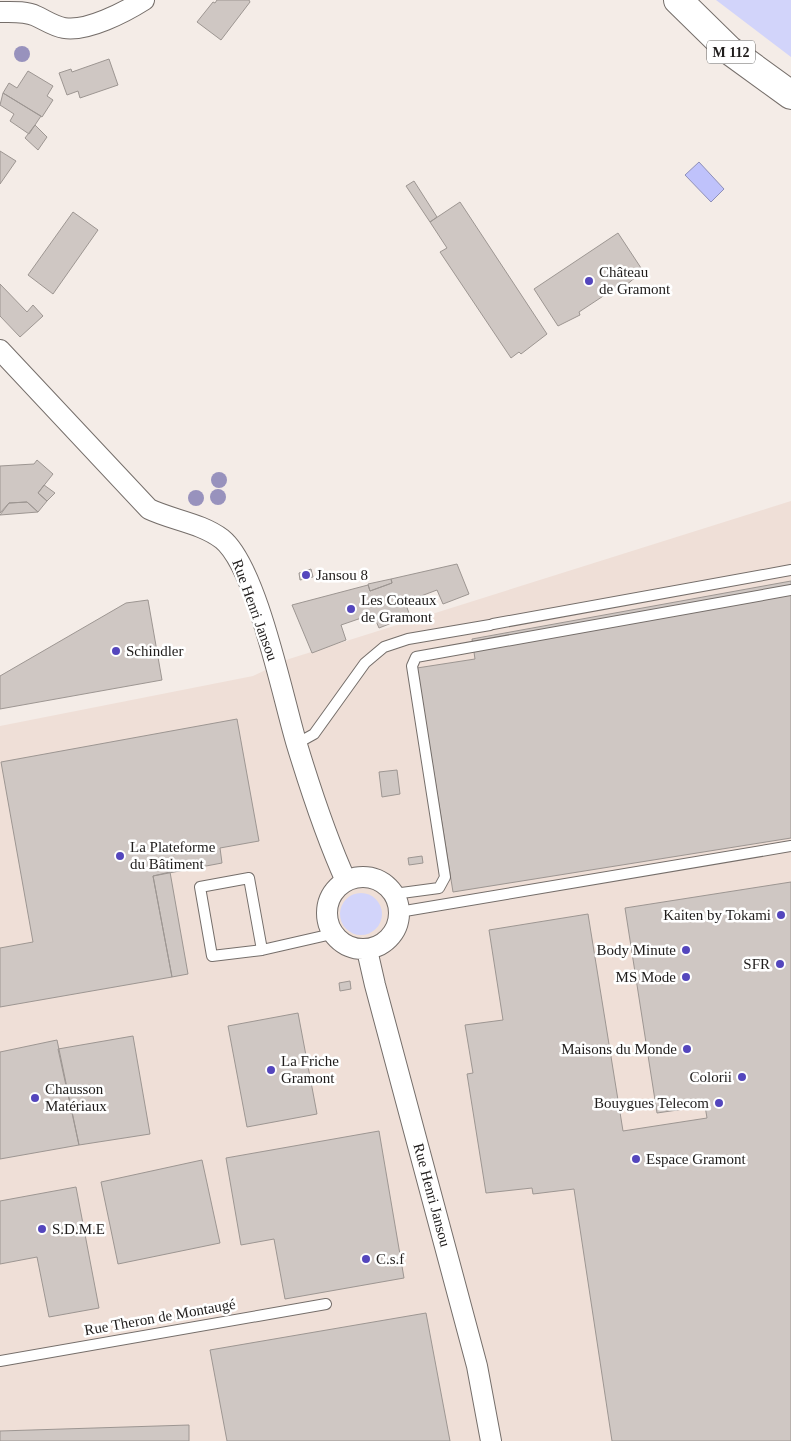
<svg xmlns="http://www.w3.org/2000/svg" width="791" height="1441" font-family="Georgia,serif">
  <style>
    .built { fill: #efdfd7 }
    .green { fill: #d2d4fa }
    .water { fill: #bfc2fb; stroke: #8f90b8 }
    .building { fill: #cfc7c3; stroke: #9d9692 }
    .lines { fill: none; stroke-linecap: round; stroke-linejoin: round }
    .lane-casing { stroke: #756e6a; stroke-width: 12 }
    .street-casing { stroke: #756e6a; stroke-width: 22 }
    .primary-casing { stroke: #756e6a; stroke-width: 30 }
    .lane { stroke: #fff; stroke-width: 10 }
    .street { stroke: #fff; stroke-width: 20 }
    .primary { stroke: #fff; stroke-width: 28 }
    .tree { fill: #9892bd }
    .poi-dot { fill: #5446bd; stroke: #fff; stroke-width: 2 }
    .labels { text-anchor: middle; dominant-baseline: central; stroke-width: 5; stroke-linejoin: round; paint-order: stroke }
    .shield { fill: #fff; stroke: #62605f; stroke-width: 1 }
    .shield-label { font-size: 14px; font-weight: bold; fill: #1f1c1b }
    .poi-label { font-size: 15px; fill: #1f1c1b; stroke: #fff; text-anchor: start }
    .street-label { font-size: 15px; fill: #1f1c1b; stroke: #fff }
  </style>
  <rect width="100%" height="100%" fill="#f4ece7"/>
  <path class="built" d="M791 501V1441H0V726L253 676 289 659Z"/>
  <path class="green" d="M716 0H791V57Z
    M340 914a21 21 0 1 1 42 0a21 21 0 1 1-42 0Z"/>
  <path class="water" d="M699 162 724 189 711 202 685 175Z"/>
  <path class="building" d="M217 0H249L250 2 221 40 197 22 213 2 215 3Z
    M109 59 118 85 80 98 78 91 67 95 59 73 71 69 72 72Z
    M28 71 53 86 47 96 53 100 42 117 3 93 9 83 17 88Z
    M3 93 41 116 29 134 10 121 14 114 0 105Z
    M35 125 47 137 38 150 25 138Z
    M0 151 16 161 0 184Z
    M414 181 437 217 430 222 406 186Z
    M460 202 547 334 521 354 519 352 511 358 440 252 447 248 430 222Z
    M73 212 98 230 53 294 28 275Z
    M618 233 643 271 625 286 623 283 579 312 580 315 558 326 534 289Z
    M0 284 27 312 33 305 43 316 20 337 0 316Z
    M37 460 53 474 38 493 47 501 38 512 27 502 9 503 0 513V466L34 464Z
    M44 485 55 493 47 501 38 493Z
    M27 502 38 512 0 515 9 503Z
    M457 564 469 594 443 604 437 590 405 602 410 616 379 628 373 614 341 625 346 640 312 653 292 605 368 585 370 591 392 583 391 579Z
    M311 569 313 577 300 580 299 573Z
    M391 579 392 583 370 591 368 584Z
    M791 581V838L453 892 417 668 475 659 472 639Z
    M148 600 162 680 0 709V676L126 603Z
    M237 719 259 841 220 848 222 863 153 876 172 977 0 1007V948L33 942 1 762Z
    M397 770 400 794 382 797 379 772Z
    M422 856 423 863 409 865 408 858Z
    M170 872 188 974 172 977 153 876Z
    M791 882V1441H612L574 1189 533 1194 532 1188 486 1193 467 1074 473 1073 465 1025 503 1020 489 930 588 914 623 1131 707 1118 705 1106 657 1113 625 908Z
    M350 981 351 989 340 991 339 983Z
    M298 1013 317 1114 247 1127 228 1026Z
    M133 1036 150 1134 79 1145 58 1049Z
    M57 1040 79 1145 0 1159V1052Z
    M379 1131 404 1278 285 1299 274 1239 241 1245 226 1158Z
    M202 1160 220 1243 118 1264 101 1182Z
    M76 1187 99 1308 49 1317 37 1257 0 1264V1201Z
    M426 1313 450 1441H227L210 1350Z
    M189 1425V1441H0V1431Z"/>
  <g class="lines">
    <g class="lane-casing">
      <path id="lane" d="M493 624 791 570
        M296 744 314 734 365 663 384 647 408 639 490 625
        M394 894 439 888 445 877 412 666 416 657 791 590
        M399 912 791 846
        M262 950 249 878 200 887 212 956 262 950 332 934
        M0 1361 326 1304"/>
    </g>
    <g class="street-casing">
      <path id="street" d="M1 12C11 12 26 11 36 16 45 20 53 26 64 28 87 32 125 12 144 0
        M0 350 149 509C172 520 201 523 222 539 257 567 283 699 297 745 311 791 326 837 346 881
        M327 913a36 36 0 1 1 72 0a36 36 0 1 1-72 0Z
        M367 950 375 985 477 1366 491 1441"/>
    </g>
    <g class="primary-casing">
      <path id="primary" d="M678 0 729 50 791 95"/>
    </g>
    <use href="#lane" class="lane"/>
    <use href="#street" class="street"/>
    <use href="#primary" class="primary"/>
  </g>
  <g class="tree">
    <circle cx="22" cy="54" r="8"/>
    <circle cx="219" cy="480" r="8"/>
    <circle cx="218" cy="497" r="8"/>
    <circle cx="196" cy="498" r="8"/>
  </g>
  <g class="poi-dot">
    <circle cx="589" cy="281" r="5"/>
    <circle cx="306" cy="575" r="5"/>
    <circle cx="351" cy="609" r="5"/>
    <circle cx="116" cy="651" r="5"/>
    <circle cx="120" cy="856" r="5"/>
    <circle cx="781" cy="915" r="5"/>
    <circle cx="686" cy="950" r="5"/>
    <circle cx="780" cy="964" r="5"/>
    <circle cx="686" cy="977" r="5"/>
    <circle cx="687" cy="1049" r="5"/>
    <circle cx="271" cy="1070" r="5"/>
    <circle cx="742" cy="1077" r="5"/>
    <circle cx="35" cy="1098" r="5"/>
    <circle cx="719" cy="1103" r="5"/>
    <circle cx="636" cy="1159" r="5"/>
    <circle cx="42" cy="1229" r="5"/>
    <circle cx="366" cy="1259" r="5"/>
  </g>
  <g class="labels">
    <rect class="shield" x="707" y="40.5" width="48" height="23" rx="4"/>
    <g class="shield-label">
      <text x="731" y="52">M 112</text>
    </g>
    <g class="poi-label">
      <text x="599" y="272">Château<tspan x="599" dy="17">de Gramont</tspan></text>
      <text x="316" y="575">Jansou 8</text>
      <text x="361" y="600">Les Coteaux<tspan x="361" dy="17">de Gramont</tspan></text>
      <text x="126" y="651">Schindler</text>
      <text x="130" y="847">La Plateforme<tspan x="130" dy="17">du Bâtiment</tspan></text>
      <text x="771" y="915" text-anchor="end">Kaiten by Tokami</text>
      <text x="676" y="950" text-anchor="end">Body Minute</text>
      <text x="770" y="964" text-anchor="end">SFR</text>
      <text x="676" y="977" text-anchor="end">MS Mode</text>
      <text x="677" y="1049" text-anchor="end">Maisons du Monde</text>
      <text x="281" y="1061">La Friche<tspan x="281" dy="17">Gramont</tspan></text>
      <text x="732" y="1077" text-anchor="end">Colorii</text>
      <text x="45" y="1089">Chausson<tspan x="45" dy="17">Matériaux</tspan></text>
      <text x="709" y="1103" text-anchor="end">Bouygues Telecom</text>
      <text x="646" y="1159">Espace Gramont</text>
      <text x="52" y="1229">S.D.M.E</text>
      <text x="376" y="1259">C.s.f</text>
    </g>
    <g class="street-label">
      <text transform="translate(255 610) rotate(70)">Rue Henri Jansou</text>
      <text transform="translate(432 1195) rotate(75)">Rue Henri Jansou</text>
      <text transform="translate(160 1317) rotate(-10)">Rue Theron de Montaugé</text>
    </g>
  </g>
</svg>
